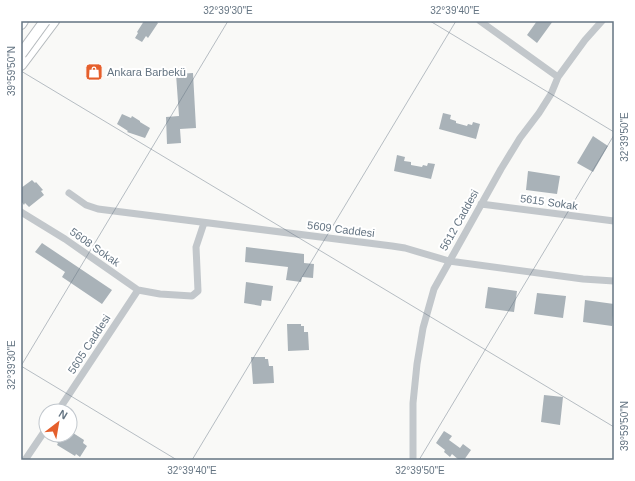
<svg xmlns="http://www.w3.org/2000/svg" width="635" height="481" font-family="Helvetica,sans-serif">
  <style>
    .building { fill: #a9b2b8 }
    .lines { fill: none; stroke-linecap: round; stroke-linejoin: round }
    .highway-casing { stroke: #b3b8bc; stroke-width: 12 }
    .minor { stroke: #c2c7cb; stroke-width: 7 }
    .highway { stroke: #fff; stroke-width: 10 }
    .highway-bridge-casing { stroke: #b3b8bc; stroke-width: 12; stroke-linecap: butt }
    .highway-bridge { stroke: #fff; stroke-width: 10 }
    .ticks { fill: none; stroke: #647482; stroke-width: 1; stroke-opacity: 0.45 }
    .labels { text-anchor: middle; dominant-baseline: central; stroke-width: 4; stroke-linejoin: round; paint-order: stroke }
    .poi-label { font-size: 11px; fill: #647482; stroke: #fff; text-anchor: start }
    .street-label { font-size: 11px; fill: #647482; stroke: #fff }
    .neatline { fill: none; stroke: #647482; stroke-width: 1.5 }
    .ticks-label { font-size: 10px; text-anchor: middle; fill: #647482 }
  </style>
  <rect width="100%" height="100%" fill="#f9f9f7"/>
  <path class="building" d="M144 21H156L158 23 148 38 146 36 142 42 135 38 138 33 137 32Z
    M537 21H553L537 43 527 35Z
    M193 73 196 128 180 129 181 143 167 144 166 117 179 116 176 74Z
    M443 113 451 115 450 119 456 121V123L467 126 468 124 472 125 473 122 480 124 476 139 439 129Z
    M122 114 131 118 132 116 140 121V122L150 128 145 138 127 132 128 131 117 124Z
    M593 136 608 146 593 172 577 163Z
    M397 155 405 157 404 161 411 162V165L422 167 423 165 427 166 428 163 435 164 431 179 394 171Z
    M528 171 560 176 557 194 526 190Z
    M32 180 35 183 36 182 43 190 41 191 44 195 29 207 25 203 24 205 21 201V188Z
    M42 243 112 290 102 304 62 277 65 272 35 252Z
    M246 247 304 254V263L314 264 313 278 302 277 301 282 286 280 288 267 245 262Z
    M246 282 273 286 271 301 262 300 261 306 244 303Z
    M488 287 517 291 514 312 485 308Z
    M537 293 566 296 563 318 534 314Z
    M585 300 614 304 612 326 583 322Z
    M287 324H301V326H304V332H308L309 350 288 351Z
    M251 357H265V359H268L269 366H273L274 383 253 384Z
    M544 395 563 397 560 425 541 422Z
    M70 431 84 440 83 443 87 446 80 457 76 454 75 456 57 445 58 443 53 440 56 435H70Z
    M444 431 452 436 449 440 460 448 463 444 471 450 464 460H459L452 454 450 457 444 452 445 450 436 443Z"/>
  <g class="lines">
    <g class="highway-casing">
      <path id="highway" d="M21 24 23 21
        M21 65 54 21"/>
    </g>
    <path class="minor" d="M480 21 558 77
      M69 193 86 205 98 209 392 246 405 248 449 261 583 279 614 281
      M481 204 614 221
      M21 212 65 239 138 290 160 294 192 296 198 291 196 247 204 223
      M58 411 138 290
      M25 460 46 429
      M413 460V403L417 364 423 328 434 289 501 169 520 138 539 113 551 94 558 77 585 40 602 21"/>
    <use href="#highway" class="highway"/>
    <g class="highway-bridge-casing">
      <path id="highway-bridge" d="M21 54 45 21"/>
    </g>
    <use href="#highway-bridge" class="highway-bridge"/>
  </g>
  <path class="ticks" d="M430 21 614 132M21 71 614 427M21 366 228 21M21 366 177 460M192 460 456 21M419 460 614 135"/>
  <defs>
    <g id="shop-square" transform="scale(0.9)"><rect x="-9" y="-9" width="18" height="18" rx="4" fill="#e55f2c" stroke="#fff"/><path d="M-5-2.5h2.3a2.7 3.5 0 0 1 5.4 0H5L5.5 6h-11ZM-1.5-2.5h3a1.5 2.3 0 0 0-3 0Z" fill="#fff"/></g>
  </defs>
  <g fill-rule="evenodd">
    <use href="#shop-square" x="94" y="72"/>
  </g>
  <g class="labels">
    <g class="poi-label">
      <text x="107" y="72">Ankara Barbekü</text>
    </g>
    <g class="street-label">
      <text transform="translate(549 202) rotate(8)">5615 Sokak</text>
      <text transform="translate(459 220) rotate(-61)">5612 Caddesi</text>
      <text transform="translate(341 229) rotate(7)">5609 Caddesi</text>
      <text transform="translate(95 247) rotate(35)">5608 Sokak</text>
      <text transform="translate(89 344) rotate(-57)">5605 Caddesi</text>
    </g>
  </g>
  <rect width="635" height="481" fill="none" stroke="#ffffff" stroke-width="44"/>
  <g transform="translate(58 423) rotate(31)"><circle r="19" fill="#ffffff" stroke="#c1c7cd"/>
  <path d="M0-3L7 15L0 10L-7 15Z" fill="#e55f2c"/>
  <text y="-6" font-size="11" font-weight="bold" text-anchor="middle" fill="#647482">N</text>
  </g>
  <rect x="22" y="22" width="591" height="437" class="neatline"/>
  <g class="ticks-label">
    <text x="228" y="14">32°39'30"E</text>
    <text x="455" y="14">32°39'40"E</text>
    <text transform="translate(11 71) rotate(-90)" y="4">39°59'50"N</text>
    <text transform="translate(624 137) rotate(-90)" y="4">32°39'50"E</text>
    <text transform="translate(11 365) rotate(-90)" y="4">32°39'30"E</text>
    <text transform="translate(624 426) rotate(-90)" y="4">39°59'50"N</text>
    <text x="192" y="474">32°39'40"E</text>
    <text x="420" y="474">32°39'50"E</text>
  </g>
</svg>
